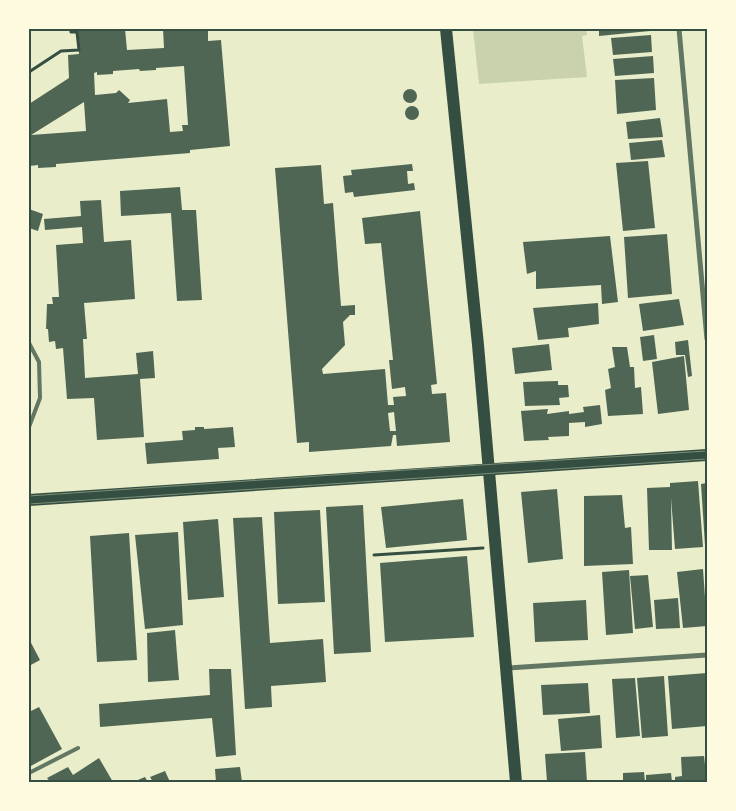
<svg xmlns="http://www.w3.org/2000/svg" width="736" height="811" font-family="Montserrat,sans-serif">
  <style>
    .green { fill: #cad2ad }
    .building { fill: #4f6655; fill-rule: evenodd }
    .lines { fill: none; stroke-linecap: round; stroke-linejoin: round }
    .path { stroke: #344e41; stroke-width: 3 }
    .service { stroke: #617663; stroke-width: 4 }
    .minor { stroke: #617663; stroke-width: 5 }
    .primary { stroke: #344e41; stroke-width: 12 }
    .trunk { stroke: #344e41; stroke-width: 12 }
    .tram { stroke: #7c8e77; stroke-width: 1 }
    .neatline { fill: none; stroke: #344e41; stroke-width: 2 }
  </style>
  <rect width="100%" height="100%" fill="#e9edc9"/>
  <path class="green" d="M473 29H586L587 35 582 36 587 77 479 84Z"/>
  <path class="building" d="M77 29H125L127 50 164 48 163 29H208V41L221 40 230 146 190 150V153L56 164V167L38 168V165L29 166V104L69 78 68 55 79 54ZM184 66 188 125H182L183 131 170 132 167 99 128 103 130 100 119 90 116 93 95 95 94 73 97 72V75L113 74V71L139 69 140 71 156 70V68ZM84 102 86 131 31 135Z
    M599 29H650V31L599 36Z
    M651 35 652 52 613 55 611 38Z
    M653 56 654 73 615 76 613 59Z
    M654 78 656 110 617 114 615 80Z
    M403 96a7 7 0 1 1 14 0a7 7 0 1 1-14 0Z
    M405 113a7 7 0 1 1 14 0a7 7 0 1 1-14 0Z
    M660 118 663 137 628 139 626 122Z
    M662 140 665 157 631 160 629 143Z
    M648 161 655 228 623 231 616 163Z
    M412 164 413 171H407L408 184 414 183 415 190 354 197 353 192 345 193 343 176 352 175 351 170Z
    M321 165 324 204 333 203 341 306 355 305V315H350L343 322 345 345 322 369 323 374 385 369 388 405H394L393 397 406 396 405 387 392 389 389 360H393L381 243 365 244 362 218 420 211 437 384 431 385 432 394 446 393 450 442 397 446 396 435H393L391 446 309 452V442L297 443 275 168ZM394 412 396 431H390L388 413Z
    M180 187 182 210H196L202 300 177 301 171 213 121 216 120 191Z
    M101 200 104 242 131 240 135 299 84 303 87 339H83L85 378 138 374 136 353 153 351 155 378 140 379 144 437 97 440 94 398 67 399 63 348 56 349 55 341 49 342 48 329H46L47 304H53L52 297H59L56 245 83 243 82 227 45 230 44 219 81 216 80 201Z
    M29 209 43 214 38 231 29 228Z
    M667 234 672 294 628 298 624 237Z
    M610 236 618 302 602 304 601 285 536 289V271L527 274 523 242Z
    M679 299 684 325 643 331 639 304Z
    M598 303 599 324 568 328 569 337 538 340 533 308Z
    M654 335 657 359 643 361 640 337Z
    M688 340 692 376 688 377 685 355H676L675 342Z
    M549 344 552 370 515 374 512 348Z
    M612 347H627L630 367H634L635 388 641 387 643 414 608 416 605 390 611 388 608 369 615 367Z
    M684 356 689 410 658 414 652 362Z
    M558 381V385H568L569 397 559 398 560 405 525 406 523 382Z
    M600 405 602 424 585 427V422L569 423V436L548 437 549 440 524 441 521 411 548 409 547 414 569 411V414L584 412 583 407Z
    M195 427H204V429L233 427 235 447 218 448 219 459 147 464 145 443 183 440 182 431 195 430Z
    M698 481 703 547 675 549 671 498 672 550H649L647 488 670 487V483Z
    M707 483V545H705L701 484Z
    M557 489 563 559 528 563 521 492Z
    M622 495 625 528 631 527 633 564 584 566V496Z
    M463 499 467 540 386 548 381 507Z
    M363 505 371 652 334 654 326 507Z
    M320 510 325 602 278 604 274 512Z
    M262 517 270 643 323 639 326 682 271 686 272 707 245 709 233 518Z
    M218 519 224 597 188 600 183 522Z
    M178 532 183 625 145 629 135 535Z
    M129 533 137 660 97 662 90 536Z
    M467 556 474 637 385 642 380 563Z
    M703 569 707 626 683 628 677 572Z
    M629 570 633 633 606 635 602 572Z
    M648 575 653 627 635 629 630 576Z
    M678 598 680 628 656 629 654 600Z
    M586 600 588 640 535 642 533 603Z
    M175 630 179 680 148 682 147 633Z
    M29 639 40 660 29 666Z
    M209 669H231L236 755 216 757 212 718 100 727 99 704 210 695Z
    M707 673V726L672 729 668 676Z
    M664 676 668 736 642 738 637 678Z
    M635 678 640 736 616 738 612 679Z
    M588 683 590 713 543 715 541 685Z
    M39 707 62 749 29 767V712Z
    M600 715 602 748 561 751 558 719Z
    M585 752 587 782H547L545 754Z
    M704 756 707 782H675V777L682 776 681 757Z
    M99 758 113 782H50L47 778 68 767 73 775Z
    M240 767 242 782H216L215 769Z
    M165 771 170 782H153L150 777Z
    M644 772 645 782H623V773Z
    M671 773 672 782H646V775Z
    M145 777 148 782H133Z"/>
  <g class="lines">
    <path class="path" d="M29 72 61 51 79 50 77 32H71V29
      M374 555 483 548"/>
    <path class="service" d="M29 257V266
      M29 343 39 362 40 398 29 427
      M29 773 78 748"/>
    <path class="minor" d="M679 29 707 339
      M508 668 707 655"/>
    <path class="primary" d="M29 500 707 455"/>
    <path class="trunk" d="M446 29 478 345 516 782"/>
    <path class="tram" d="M29 496 464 466 707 451
      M29 504 707 459"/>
  </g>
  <rect width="736" height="811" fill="none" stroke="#fefae0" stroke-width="60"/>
  <rect x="30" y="30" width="676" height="751" class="neatline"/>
</svg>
